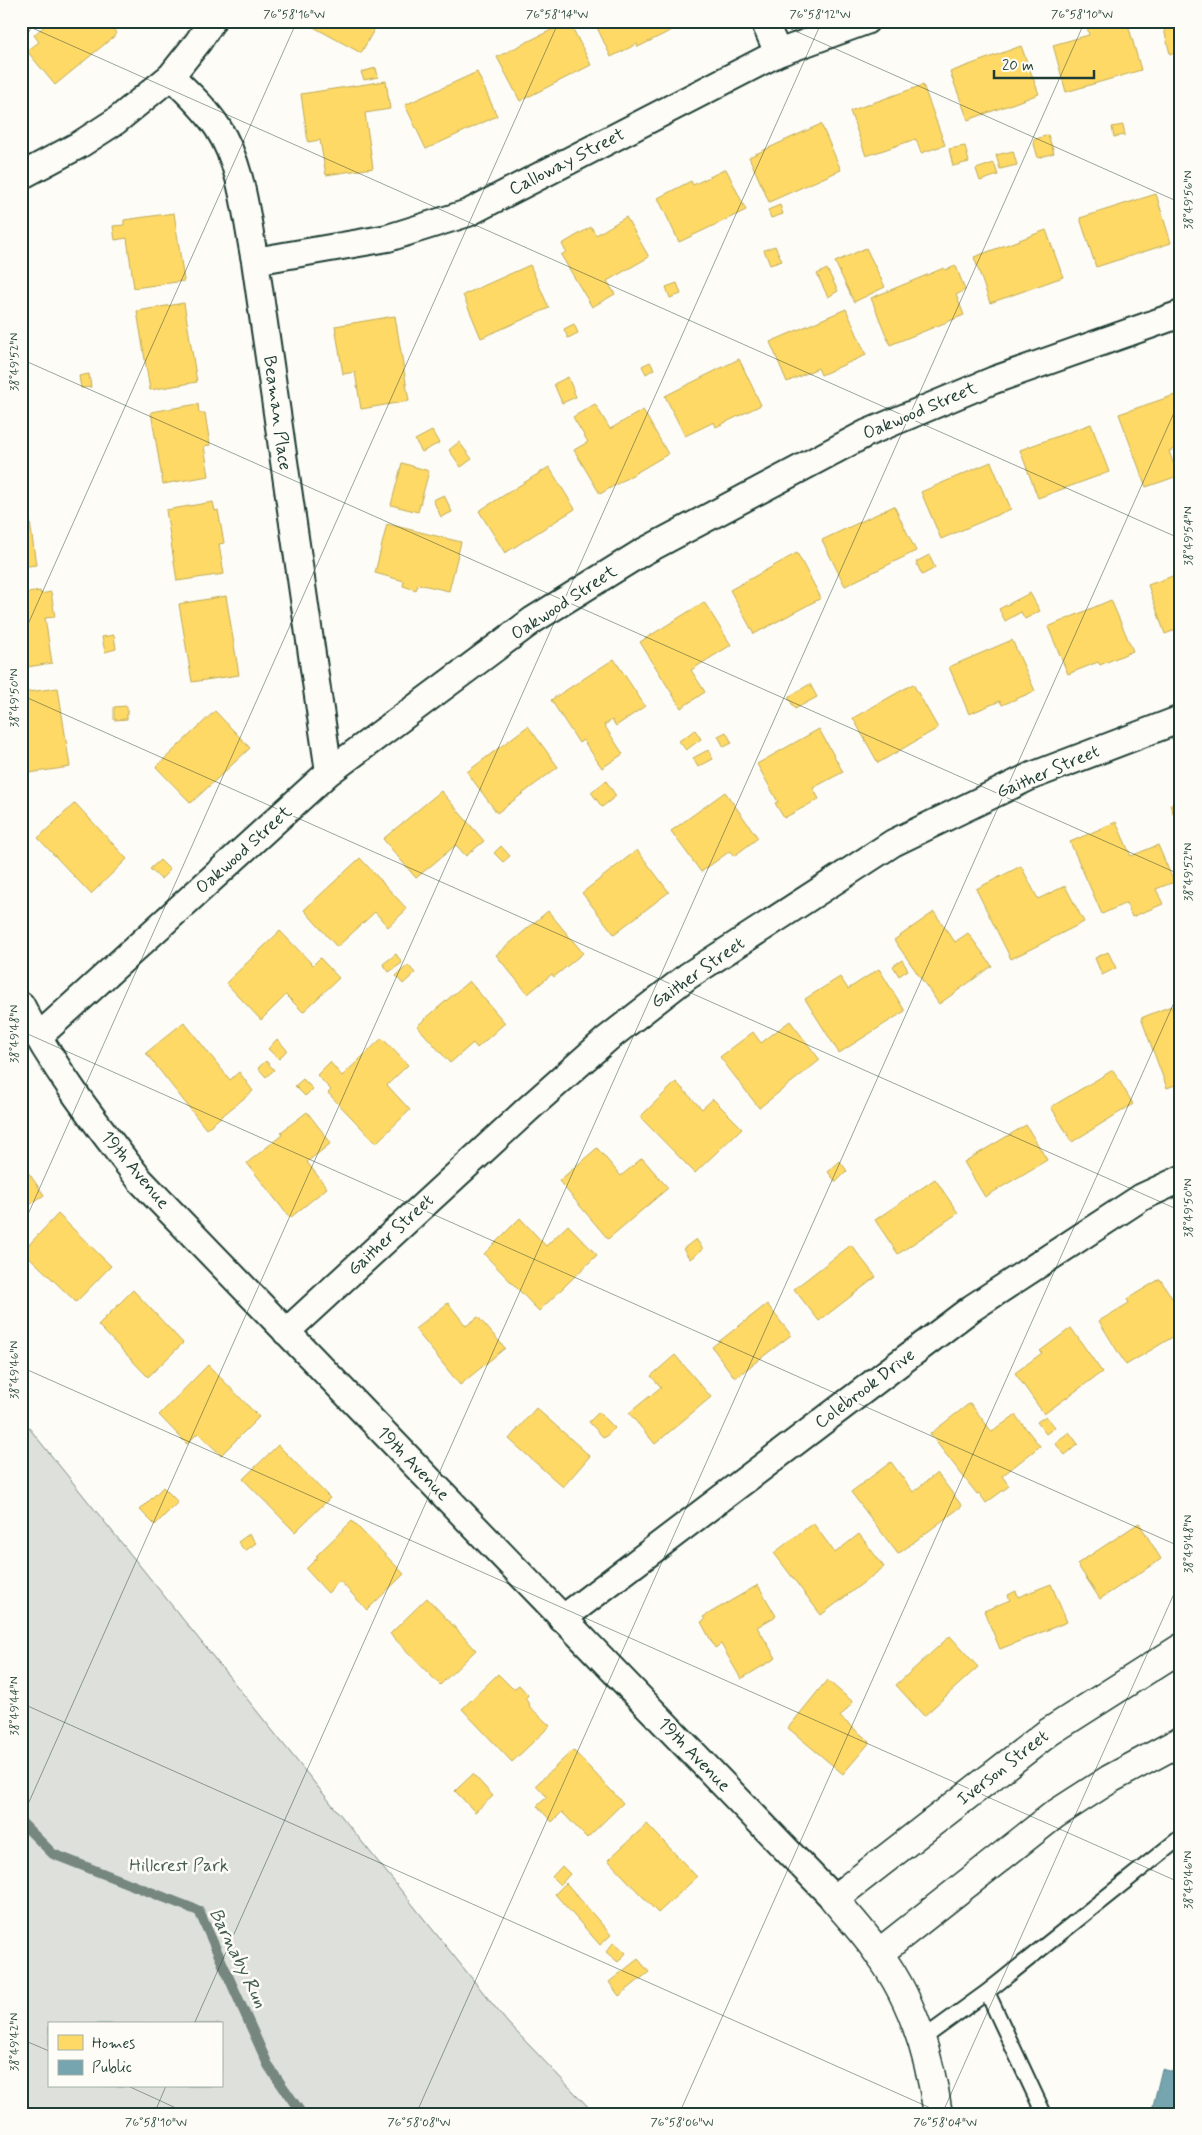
<svg xmlns="http://www.w3.org/2000/svg" width="1202" height="2135" font-family="Mynerve,sans-serif">
  <style>
    .green { fill: #dde0db; stroke: #7e8e88; fill-rule: evenodd }
    .homes { fill: #ffd966; stroke: #bcaa57 }
    .public { fill: #76a5af; stroke: #5c868a }
    .lines { fill: none; stroke-linecap: round; stroke-linejoin: round }
    .stream { stroke: #75877f; stroke-width: 10 }
    .lane-casing { stroke: #1f3d34; stroke-width: 18 }
    .street-casing { stroke: #1f3d34; stroke-width: 30 }
    .secondary-casing { stroke: #1f3d34; stroke-width: 31 }
    .lane { stroke: #fdfcf7; stroke-width: 14 }
    .street { stroke: #fdfcf7; stroke-width: 26 }
    .secondary { stroke: #fdfcf7; stroke-width: 28 }
    .ticks { fill: none; stroke: #1f3d34; stroke-width: 1; stroke-opacity: 0.45 }
    .labels { text-anchor: middle; dominant-baseline: central; stroke-width: 5; stroke-linejoin: round; paint-order: stroke }
    .street-label { font-size: 18px; fill: #1f3d34; stroke: #fdfcf7 }
    .park-label { font-size: 18px; fill: #455e55; stroke: #fdfcf7 }
    .water-label { font-size: 19px; font-style: italic; fill: #435c53; stroke: #fdfcf7 }
    .neatline { fill: none; stroke: #1f3d34; stroke-width: 2 }
    .ticks-label { font-size: 12px; text-anchor: middle; fill: #1f3d34 }
  </style>
  <rect width="100%" height="100%" fill="#fdfcf7"/>
  <filter id="ink" filterUnits="userSpaceOnUse"><feTurbulence type="fractalNoise" baseFrequency=".02" numOctaves="2"/><feDisplacementMap in="SourceGraphic" scale="10" xChannelSelector="R" yChannelSelector="G"/><feConvolveMatrix kernelMatrix="1 2 1 2 8 2 1 2 1" color-interpolation-filters="sRGB"/></filter>
  <g filter="url(#ink)">
    <path class="green" d="M21 1418 507 2022 595 2114H21ZM49 2024H221V2086H49Z"/>
    <path class="homes" d="M50 21H107L117 34 55 85 27 51 39 42 34 35Z
      M310 21H379L361 53 308 24Z
      M569 21 591 65 520 101 497 57Z
      M594 21H673L676 28 638 47 637 44 611 57Z
      M1103 21H1127L1141 70 1066 92 1053 45 1089 35 1087 26Z
      M1162 21H1181V52L1170 54Z
      M1021 46 1039 94 968 120 950 72Z
      M376 68 378 77 364 80 361 72Z
      M477 72 497 116 426 149 405 105Z
      M386 81 390 109 365 113 373 168 326 175 320 140 308 142 301 94Z
      M923 85 945 145 921 153 916 139 866 156 850 111Z
      M821 124 841 170 769 202 749 157Z
      M1123 125 1125 135 1114 137 1112 127Z
      M1048 135 1054 153 1038 158 1033 140Z
      M965 146 969 162 953 166 949 149Z
      M1013 151 1017 165 1000 169 996 155Z
      M994 163 998 175 980 181 976 169Z
      M726 169 746 210 679 242 658 198 691 181 693 185Z
      M1156 194 1171 243 1096 267 1080 218Z
      M780 205 783 214 771 218 768 210Z
      M174 213 184 281 134 288 127 238 115 240 113 226 124 225V220Z
      M626 217 649 257 607 281 615 294 592 307 561 255 566 252 562 244 591 227 596 235Z
      M1046 230 1063 277 990 303 974 257Z
      M775 246 782 261 770 265 764 250Z
      M866 248 885 287 854 302 835 262Z
      M530 265 549 308 481 338 463 295Z
      M956 266 965 290 956 295 964 315 890 345 871 298 944 268 945 270Z
      M827 269 838 291 828 297 817 274Z
      M677 283 681 294 670 298 666 287Z
      M184 303 197 382 150 390 137 311Z
      M846 309 866 355 821 375 818 368 787 382 770 342Z
      M395 316 409 401 361 409 355 372 343 374 335 326Z
      M574 324 578 333 568 338 564 329Z
      M739 359 761 405 716 427 714 422 685 436 665 396Z
      M650 362 654 369 646 374 642 366Z
      M89 374 91 387 81 388 79 376Z
      M568 377 576 397 562 403 554 384Z
      M1181 393V447L1169 451 1178 476 1146 487 1119 414Z
      M198 404 199 413H205L210 445 204 446 209 476 163 484 151 412Z
      M595 404 610 429 643 410 668 454 600 494 574 450 588 442 573 417Z
      M1091 424 1109 472 1038 498 1020 450Z
      M432 431 439 443 422 452 415 440Z
      M459 442 472 459 461 467 449 450Z
      M991 462 1011 509 941 539 921 492Z
      M402 463 429 471 418 512 391 505Z
      M549 467 575 509 505 553 479 511Z
      M21 493H26L36 565 21 567Z
      M444 495 452 512 441 517 433 500Z
      M213 502 215 511 218 510 224 543 219 544 224 574 177 581 166 510Z
      M894 506 916 551 845 586 822 540Z
      M387 524 461 542 449 591 418 584 416 590 403 586 404 581 375 573Z
      M797 553 821 598 754 634 730 590Z
      M929 555 935 568 922 575 916 562Z
      M1181 573V628L1165 634 1148 585Z
      M40 591 41 594 51 592 55 617 45 618 52 663 21 668V594Z
      M1030 593 1040 611 1025 619 1021 612 1005 621 999 609Z
      M226 596 239 675 192 682 179 604Z
      M1111 600 1133 651 1100 665 1098 662 1068 674 1048 627Z
      M704 602 731 645 691 670 705 692 681 708 640 642Z
      M114 635 116 649 105 652 102 637Z
      M1012 640 1035 691 1002 705 1000 701 969 714 949 667Z
      M614 659 645 706 616 726 612 720 604 725 623 754 602 768 583 740 579 743 551 700Z
      M810 684 817 697 795 709 788 697Z
      M913 684 938 728 878 763 853 718Z
      M58 688 70 767 22 774 21 693Z
      M127 706V719L114 720V707Z
      M215 711 250 748 191 803 156 767Z
      M528 726 558 767 497 813 467 772Z
      M819 729 843 772 813 788 819 799 784 818 775 803 778 802 757 764Z
      M695 730 701 739 686 750 679 741Z
      M726 732 732 743 724 747 718 736Z
      M708 750 713 759 698 767 693 758Z
      M606 781 616 796 602 807 591 792Z
      M441 791 484 841 466 856 456 845 416 878 383 839Z
      M725 792 758 838 734 856 730 851 701 872 671 831Z
      M1181 801V833L1170 805Z
      M75 803 127 859 91 894 38 838Z
      M1116 822 1131 856 1158 845 1174 882 1156 889 1163 904 1132 917 1126 903 1102 914 1070 842Z
      M501 846 510 856 503 862 494 853Z
      M637 850 669 892 614 934 582 893Z
      M360 858 407 909 388 927 375 912 337 947 304 910Z
      M160 860 170 870 161 879 150 869Z
      M1021 866 1038 899 1065 886 1084 922 1011 959 976 889Z
      M548 911 583 953 554 977 552 974 528 994 496 955Z
      M934 912 955 942 968 933 992 966 939 1004 894 940Z
      M280 931 313 965 320 958 339 978 303 1012 286 995 261 1020 226 983Z
      M1108 952 1116 968 1102 975 1095 958Z
      M396 954 402 963 389 972 383 964Z
      M902 960 908 970 899 976 893 966Z
      M408 965 415 973 403 984 396 976Z
      M879 969 905 1011 839 1053 805 999 840 977 848 989Z
      M469 981 505 1023 477 1048 473 1043 450 1063 417 1026Z
      M1171 1006 1181 1032V1083L1167 1088 1141 1018Z
      M790 1021 820 1060 759 1108 720 1057 753 1032 761 1043Z
      M184 1022 230 1080 239 1072 253 1091 206 1129 146 1053Z
      M382 1038 408 1065 387 1085 410 1110 376 1143 328 1093 331 1090 317 1075 330 1062 342 1076Z
      M277 1039 287 1050 279 1059 268 1049Z
      M266 1061 274 1070 266 1077 258 1068Z
      M1113 1070 1133 1104 1072 1142 1051 1107Z
      M303 1079 313 1089 305 1096 295 1086Z
      M676 1082 702 1109 713 1099 742 1128 695 1173 640 1117Z
      M307 1112 331 1143 307 1162 327 1188 290 1218 247 1163 282 1135 281 1132Z
      M1026 1125 1047 1160 985 1197 964 1162Z
      M597 1148 621 1176 642 1158 668 1188 608 1239 559 1181Z
      M840 1161 847 1171 836 1182 828 1172Z
      M21 1162 44 1195 21 1211Z
      M935 1179 958 1213 898 1254 875 1220Z
      M58 1214 111 1266 76 1302 23 1251Z
      M520 1218 546 1246 568 1225 597 1255 539 1311 484 1254Z
      M696 1239 703 1249 690 1259 683 1249Z
      M851 1245 876 1277 819 1321 794 1289Z
      M1160 1279 1181 1312V1332L1126 1365 1099 1321 1129 1303 1127 1299Z
      M133 1290 183 1343 148 1377 98 1325Z
      M448 1303 466 1326 478 1317 505 1348 460 1385 415 1329Z
      M767 1304 791 1335 735 1378 712 1347Z
      M1071 1328 1102 1372 1044 1414 1015 1373 1042 1353 1040 1351Z
      M675 1355 711 1397 655 1444 629 1413 661 1387 651 1376Z
      M208 1365 259 1417 221 1455 198 1433 187 1444 159 1415Z
      M970 1403 992 1432 1015 1415 1040 1446 1002 1476 1009 1486 986 1503 979 1493 977 1494 930 1434Z
      M536 1408 590 1456 563 1487 509 1439Z
      M599 1412 615 1428 604 1438 589 1422Z
      M1046 1416 1055 1427 1046 1434 1037 1422Z
      M1069 1432 1078 1444 1065 1455 1055 1443Z
      M278 1445 330 1498 295 1532 243 1479Z
      M891 1462 913 1492 937 1473 962 1506 898 1554 851 1492Z
      M163 1487 178 1502 155 1525 140 1510Z
      M352 1521 404 1574 367 1610 340 1581 328 1593 306 1569 318 1557 316 1556Z
      M813 1523 835 1553 859 1534 884 1567 821 1615 774 1553Z
      M1139 1523 1161 1559 1100 1599 1077 1564Z
      M249 1534 256 1543 245 1551 238 1542Z
      M1051 1584 1067 1622 1000 1649 984 1611 1010 1600 1008 1595 1016 1591 1018 1597Z
      M758 1585 776 1616 757 1627 776 1658 741 1679 721 1644 715 1648 701 1622 705 1620 703 1617Z
      M427 1598 476 1650 440 1685 390 1634Z
      M950 1636 978 1667 924 1716 896 1685Z
      M498 1674 512 1688H515L519 1685 528 1695 525 1699 530 1704 529 1706 550 1726 512 1762 462 1709Z
      M827 1680 853 1702 840 1717 870 1742 843 1774 788 1728Z
      M573 1750 623 1803 587 1838 562 1812 552 1822 537 1806 547 1797 536 1785Z
      M473 1774 493 1796 475 1812 455 1791Z
      M647 1824 697 1877 658 1913 608 1860Z
      M562 1866 570 1874 560 1885 552 1877Z
      M566 1883 611 1935 600 1945 555 1894Z
      M614 1942 626 1953 618 1962 606 1952Z
      M638 1959 649 1972 619 1996 609 1982Z"/>
    <path class="public" d="M1162 2069 1181 2074V2114H1151Z"/>
    <g class="lines">
      <path class="stream" d="M21 1822 53 1854 199 1911 269 2067 302 2114"/>
      <g class="lane-casing">
        <path id="lane" d="M987 1992 1044 2114
          M921 2040 987 1992 1181 1837"/>
      </g>
      <g class="street-casing">
        <path id="street" d="M764 21 778 53
          M171 76C187 92 205 108 218 128 243 167 246 217 255 261L329 772
          M21 176 79 145 116 121 171 76 198 42 212 21
          M255 261 388 238 468 213 778 53 866 21
          M21 1005C54 1070 95 1122 140 1180L834 1899
          M38 1037 329 772 533 620 641 553 867 433 994 380 1181 314
          M286 1332 528 1109 607 1039 688 976 893 843 1029 777 1181 719
          M562 1619 972 1308 1142 1197 1181 1179"/>
      </g>
      <g class="secondary-casing">
        <path id="secondary" d="M879 1953 1054 1815 1110 1779 1181 1741
          M938 2114C930 2058 912 1998 878 1953 865 1934 849 1917 834 1899L1049 1732 1181 1648"/>
      </g>
      <use href="#lane" class="lane"/>
      <use href="#street" class="street"/>
      <use href="#secondary" class="secondary"/>
    </g>
  </g>
  <path class="ticks" d="M773 21 1181 203M21 23 1181 539M21 49 34 21M21 359 1181 875M21 640 297 21M21 695 1181 1211M21 1031 1181 1547M21 1230 559 21M21 1367 1181 1883M21 1703 944 2114M21 1820 822 21M194 2024 1085 21M21 2039 49 2051M128 2086 189 2114M154 2114 166 2086M416 2114 1181 397M679 2114 1181 987M942 2114 1181 1578"/>
  <g class="labels">
    <g class="street-label">
      <text transform="translate(567 162) rotate(-27)">Calloway Street</text>
      <text transform="translate(920 411) rotate(-23)">Oakwood Street</text>
      <text transform="translate(277 413) rotate(82)">Beaman Place</text>
      <text transform="translate(564 603) rotate(-33)">Oakwood Street</text>
      <text transform="translate(1048 772) rotate(-23)">Gaither Street</text>
      <text transform="translate(244 850) rotate(-42)">Oakwood Street</text>
      <text transform="translate(698 973) rotate(-35)">Gaither Street</text>
      <text transform="translate(135 1170) rotate(50)">19th Avenue</text>
      <text transform="translate(391 1235) rotate(-43)">Gaither Street</text>
      <text transform="translate(865 1389) rotate(-37)">Colebrook Drive</text>
      <text transform="translate(413 1464) rotate(46)">19th Avenue</text>
      <text transform="translate(694 1755) rotate(46)">19th Avenue</text>
      <text transform="translate(1003 1768) rotate(-38)">Iverson Street</text>
    </g>
    <g class="park-label">
      <text x="179" y="1866">Hillcrest Park</text>
    </g>
    <g class="water-label">
      <text transform="translate(238 1958) rotate(64)">Barnaby Run</text>
    </g>
  </g>
  <rect width="1202" height="2135" fill="none" stroke="#fdfcf7" stroke-width="55"/>
  <rect x="48" y="2022" width="175" height="65" fill="#fdfcf7" stroke="#a4b0a9"/>
  <rect x="58" y="2035" width="25" height="15" fill="#ffd966" stroke="#a4b0a9"/>
  <text x="92" y="2048" font-size="15" fill="#1f3d34">Homes</text>
  <rect x="58" y="2060" width="25" height="15" fill="#76a5af" stroke="#a4b0a9"/>
  <text x="92" y="2072" font-size="15" fill="#1f3d34">Public</text>
  <path d="M994 70v8h100v-8" fill="none" stroke="#1f3d34" stroke-width="2.5"/>
  <text x="1002" y="70" font-size="15" fill="#1f3d34" stroke="#fdfcf7" stroke-width="4" paint-order="stroke">20 m</text>
  <rect x="28" y="28" width="1146" height="2080" class="neatline"/>
  <g class="ticks-label">
    <text x="294" y="18">76°58'16"W</text>
    <text x="557" y="18">76°58'14"W</text>
    <text x="820" y="18">76°58'12"W</text>
    <text x="1082" y="18">76°58'10"W</text>
    <text transform="translate(1188 200) rotate(-90)" y="4">38°49'56"N</text>
    <text transform="translate(14 362) rotate(-90)" y="4">38°49'52"N</text>
    <text transform="translate(1188 536) rotate(-90)" y="4">38°49'54"N</text>
    <text transform="translate(14 698) rotate(-90)" y="4">38°49'50"N</text>
    <text transform="translate(1188 872) rotate(-90)" y="4">38°49'52"N</text>
    <text transform="translate(14 1034) rotate(-90)" y="4">38°49'48"N</text>
    <text transform="translate(1188 1208) rotate(-90)" y="4">38°49'50"N</text>
    <text transform="translate(14 1370) rotate(-90)" y="4">38°49'46"N</text>
    <text transform="translate(1188 1544) rotate(-90)" y="4">38°49'48"N</text>
    <text transform="translate(14 1706) rotate(-90)" y="4">38°49'44"N</text>
    <text transform="translate(1188 1880) rotate(-90)" y="4">38°49'46"N</text>
    <text transform="translate(14 2042) rotate(-90)" y="4">38°49'42"N</text>
    <text x="156" y="2126">76°58'10"W</text>
    <text x="419" y="2126">76°58'08"W</text>
    <text x="682" y="2126">76°58'06"W</text>
    <text x="945" y="2126">76°58'04"W</text>
  </g>
</svg>
